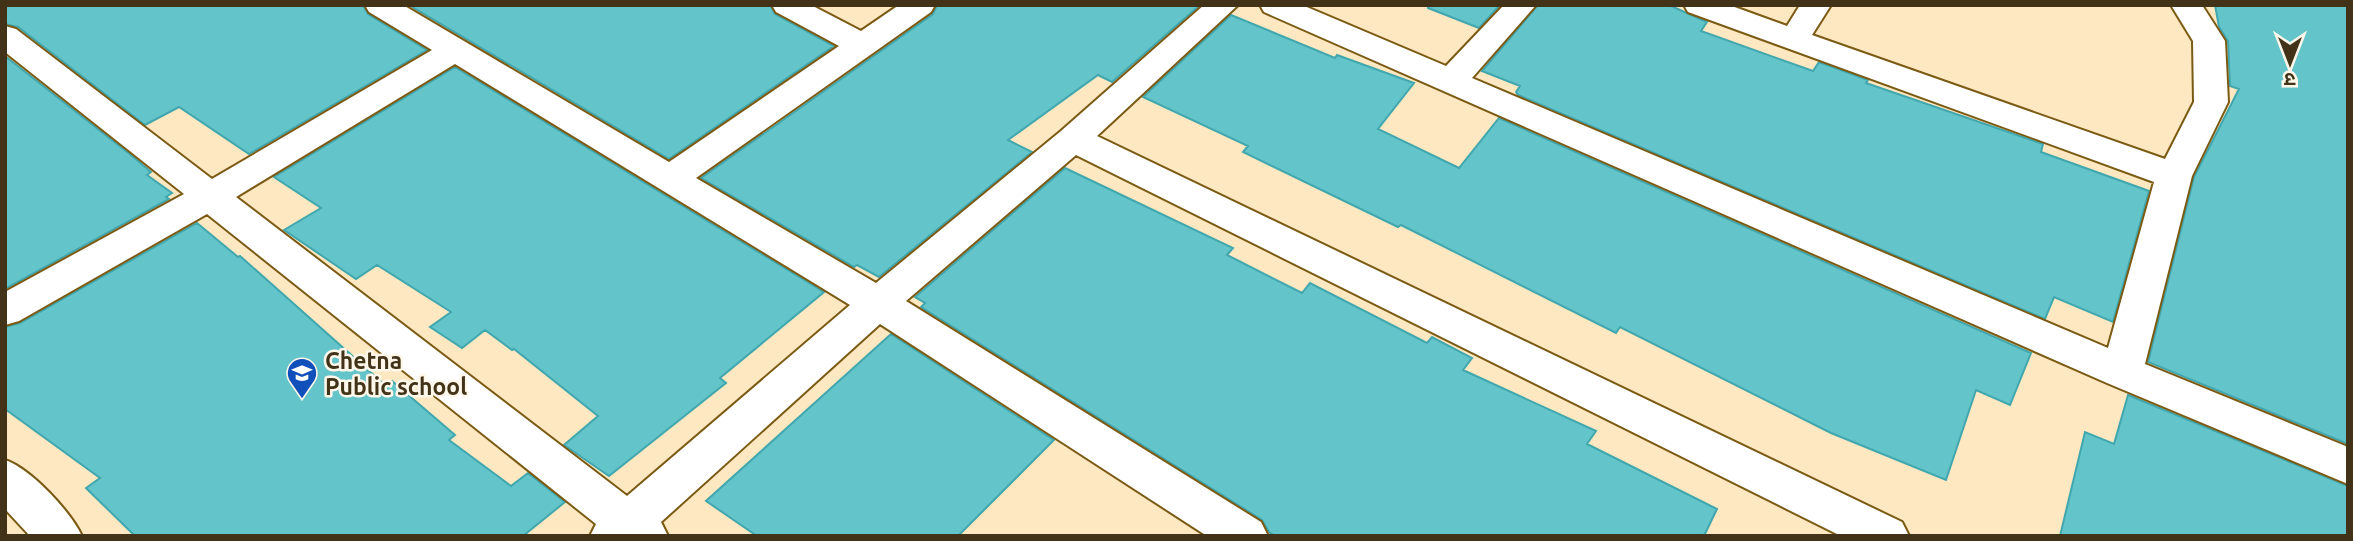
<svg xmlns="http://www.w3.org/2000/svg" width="2353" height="541" font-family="Ubuntu,'Noto Sans Devanagari',sans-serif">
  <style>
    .building { fill: #63c4ca; stroke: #41a7ae; stroke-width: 2 }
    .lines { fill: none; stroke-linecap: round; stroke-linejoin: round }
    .street-casing { stroke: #7b5a14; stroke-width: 4 }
    .street { fill: #fff; fill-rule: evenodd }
    .labels { text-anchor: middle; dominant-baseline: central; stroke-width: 5; stroke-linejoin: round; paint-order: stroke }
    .poi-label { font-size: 23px; font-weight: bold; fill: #423318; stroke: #fff7ea; text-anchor: start }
  </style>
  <rect width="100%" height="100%" fill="#fee8c1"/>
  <path class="building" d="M5 5H363L368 14 427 50 249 154 179 107 145 125 18 27 5 24Z
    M409 5H770L775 14 834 46 669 159Z
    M937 5H1200L1112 82 1098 75 1008 140 1032 152 879 277 857 265 854 267 701 178 933 14Z
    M1428 5H1500L1479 28 1428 8Z
    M1538 5H1669L1707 22 1701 31 1813 71 1819 62 1868 80 1866 83 2043 144 2041 152 2149 191 2113 322 2054 297 2045 319 1518 95 1516 92 1520 86 1482 71Z
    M2215 5H2348V444L2148 362 2194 177 2239 89 2230 86 2228 41 2219 27Z
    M1231 15 1335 58 1337 55 1414 83 1378 129 1459 168 1499 118 2031 353 2010 405 1976 390 1946 480 1831 433 1620 327 1616 333 1401 225 1398 227 1243 152 1248 146 1143 97Z
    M5 56 131 155 151 172 147 175 172 193 166 197 169 199 5 289Z
    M455 67 824 292 720 378 726 383 609 476 564 445 598 416 514 349 512 350 485 330 462 348 430 327 451 312 377 265 356 279 284 230 321 208 274 177Z
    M1065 168 1233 248 1227 255 1302 293 1310 283 1427 343 1432 337 1472 358 1463 370 1596 431 1587 444 1717 509 1704 536H1275L1269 532 1262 520 921 307 925 303 915 297Z
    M197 223 238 257 240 256 385 385 392 381 455 435 449 440 511 486 528 473 565 502 523 536H135L86 488 100 478 5 409V327L20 323Z
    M891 334 1054 440 958 536H757L706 501Z
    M2128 395 2348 486V536H2060L2085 432 2114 444Z"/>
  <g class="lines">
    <g class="street-casing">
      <path id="street" d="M365 5H403L669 162 839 46 776 12 772 5H811L861 31 899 5H935L931 12 696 178 876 283 1061 131 1204 5H1238L1097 136 1902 522 1909 536H1841L1076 155 906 301 1261 522 1268 536H1207L880 324 661 522 668 536H590L596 524 207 214 19 321 5 325V292L184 194 5 52V26L16 29 212 179 432 50 369 12ZM455 64 850 305 627 496 236 197Z
        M1260 5H1302L1446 66 1504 5H1536L1472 78 2108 348 2154 182 1688 12 1684 5H1729L1787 26 1800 5H1831L1812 35 2165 159 2194 102 2193 41 2171 5H2202L2225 41 2228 102 2192 176 2145 364 2348 447V484L2107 383 1264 12Z
        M5 460C31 469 70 511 82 536H30L5 509Z"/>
    </g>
    <use href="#street" class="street"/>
  </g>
  <defs>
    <g id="school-pin" transform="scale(1.575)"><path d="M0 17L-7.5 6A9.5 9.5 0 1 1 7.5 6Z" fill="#114fba" stroke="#fff7ea"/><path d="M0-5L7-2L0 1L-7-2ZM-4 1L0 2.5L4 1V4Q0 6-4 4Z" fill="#fff"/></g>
  </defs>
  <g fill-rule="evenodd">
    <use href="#school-pin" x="302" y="373"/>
  </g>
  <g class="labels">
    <g class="poi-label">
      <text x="325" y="360">Chetna<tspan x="325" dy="26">Public school</tspan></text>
    </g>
  </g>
  <rect width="2353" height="541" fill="none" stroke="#423318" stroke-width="14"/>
  <g transform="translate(2290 63) rotate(180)" stroke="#fff7ea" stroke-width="5" paint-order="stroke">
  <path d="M0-5L12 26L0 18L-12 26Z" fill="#423318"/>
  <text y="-10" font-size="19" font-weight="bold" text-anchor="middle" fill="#423318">उ</text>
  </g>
</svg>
